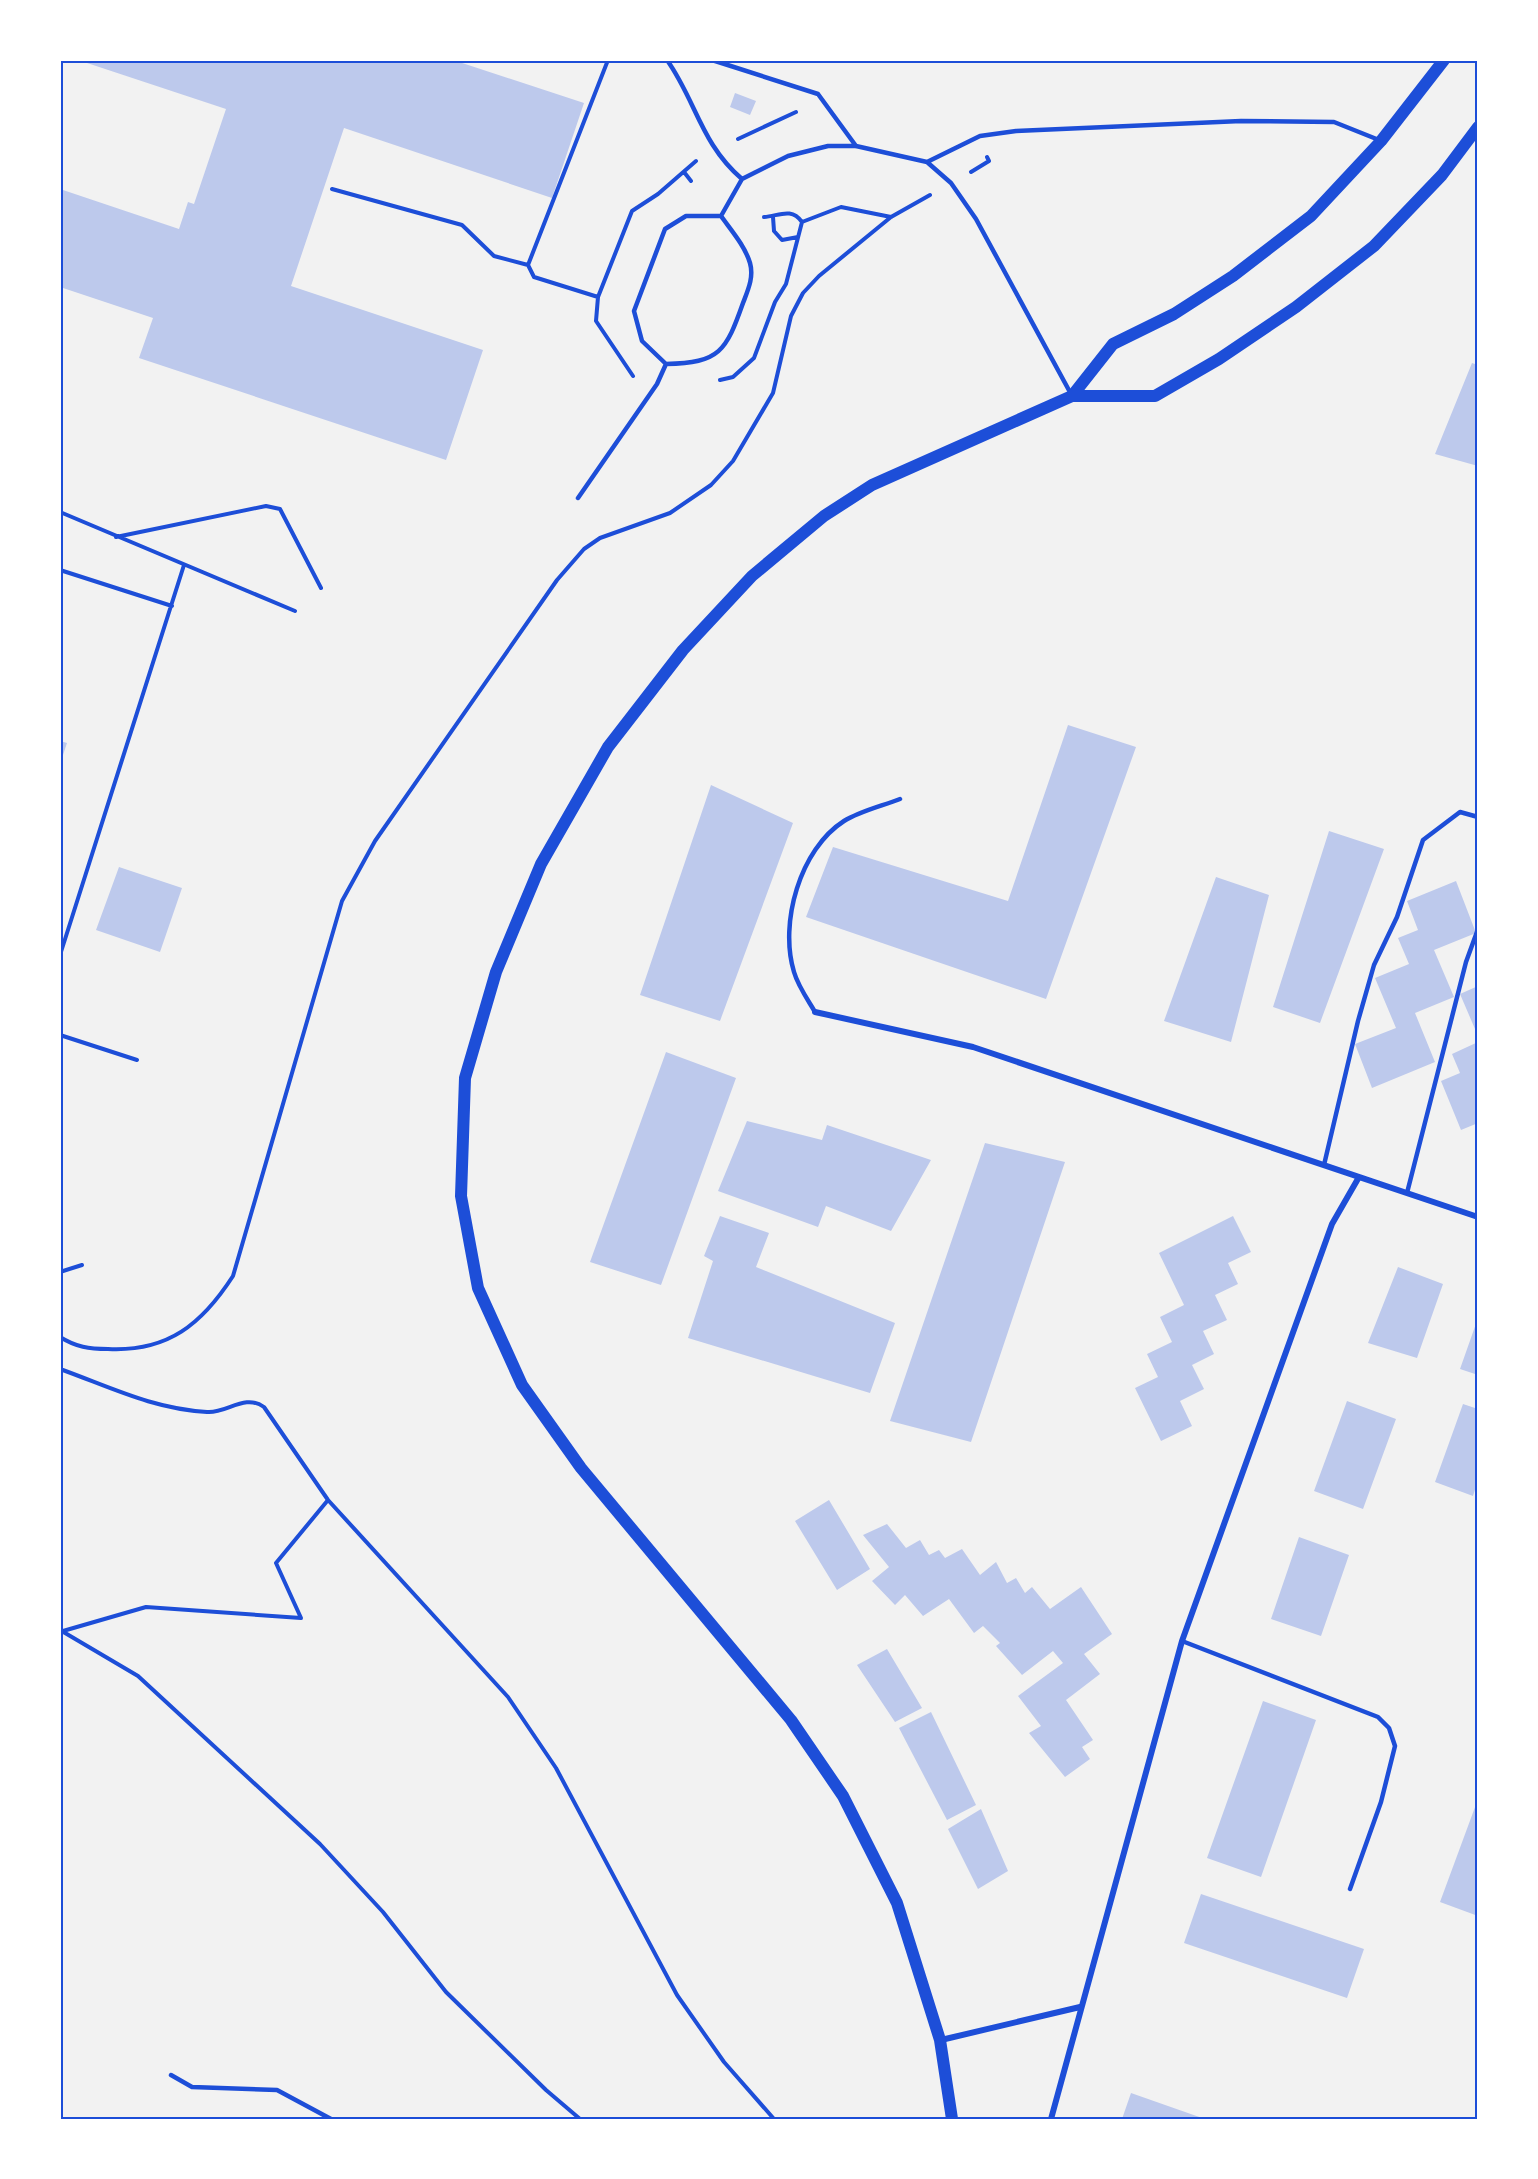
<svg xmlns="http://www.w3.org/2000/svg" width="1538" height="2179" font-family="'Space Grotesk',sans-serif">
  <style>
    .building { fill: #bdc9ec }
    .lines { fill: none; stroke-linecap: round; stroke-linejoin: round }
    .path { stroke: #1d4ed8; stroke-width: 4 }
    .service { stroke: #1d4ed8; stroke-width: 4.5 }
    .minor { stroke: #1d4ed8; stroke-width: 6 }
    .secondary { stroke: #1d4ed8; stroke-width: 12 }
    .neatline { fill: none; stroke: #1d4ed8; stroke-width: 2 }
  </style>
  <rect width="100%" height="100%" fill="#f2f2f2"/>
  <path class="building" d="M78 60H453L584 103 552 198 344 128 291 286 483 350 446 460 139 358 153 318 60 287V189L179 229 188 202 194 204 226 109Z
    M735 93 756 101 750 115 730 107Z
    M1472 363 1478 365V466L1435 454Z
    M1068 725 1136 747 1046 999 806 917 833 847 1008 901Z
    M60 741 67 743 60 764Z
    M711 785 793 823 720 1021 640 995Z
    M1329 831 1384 849 1320 1023 1273 1007Z
    M119 867 182 888 160 952 96 930Z
    M1216 877 1269 895 1231 1042 1164 1021Z
    M1456 881 1476 933 1434 950 1454 997 1415 1013 1435 1062 1372 1088 1355 1044 1396 1028 1375 978 1409 964 1398 938 1418 930 1407 901Z
    M1478 986V1036L1460 994Z
    M1478 1042V1123L1461 1130 1441 1081 1460 1073 1452 1054Z
    M666 1052 736 1078 661 1285 590 1262Z
    M747 1121 822 1140 827 1125 931 1160 891 1231 826 1206 818 1227 718 1191Z
    M985 1143 1065 1162 971 1442 890 1421Z
    M720 1216 769 1233 756 1267 895 1323 870 1393 688 1338 713 1261 704 1256Z
    M1233 1216 1251 1252 1228 1263 1238 1284 1215 1295 1227 1320 1203 1331 1214 1354 1192 1365 1204 1389 1180 1401 1192 1426 1161 1441 1135 1388 1158 1377 1147 1354 1172 1342 1160 1317 1184 1305 1159 1253Z
    M1398 1267 1443 1284 1417 1358 1368 1343Z
    M1478 1318V1375L1460 1369Z
    M1347 1401 1396 1419 1363 1509 1314 1491Z
    M1463 1404 1478 1409V1480L1473 1496 1435 1482Z
    M829 1500 870 1569 837 1590 795 1521Z
    M887 1524 906 1548 920 1540 929 1555 939 1550 945 1558 962 1549 980 1575 996 1562 1007 1583 1016 1578 1025 1593 1032 1587 1050 1609 1081 1587 1112 1634 1084 1654 1100 1674 1066 1700 1093 1740 1082 1747 1090 1759 1065 1777 1029 1733 1041 1726 1018 1696 1063 1663 1053 1651 1022 1675 996 1646 1000 1643 983 1626 974 1633 949 1599 923 1616 905 1595 895 1605 872 1581 889 1567 863 1535Z
    M1299 1537 1349 1555 1321 1636 1271 1619Z
    M887 1649 922 1708 895 1722 857 1665Z
    M1263 1701 1316 1720 1261 1877 1207 1858Z
    M931 1712 976 1805 947 1820 899 1728Z
    M1478 1799V1916L1440 1902Z
    M981 1809 1008 1871 978 1889 948 1829Z
    M1201 1894 1364 1949 1347 1998 1184 1943Z
    M1131 2093 1205 2119H1122Z"/>
  <g class="lines">
    <path class="path" d="M608 60 528 265 534 277 598 297 596 321 633 376
      M738 139 796 112
      M684 172 691 181
      M971 172 989 161 987 157
      M332 189 462 225 494 256 528 265
      M764 217C779 216 791 207 802 222
      M773 217 774 231 782 240 798 237
      M598 297 632 211 658 194 696 161
      M720 380 733 377 754 358 775 302 786 284 802 222 841 207 891 217
      M60 512 295 611
      M116 537 266 506 280 509 321 588
      M60 570 172 606
      M60 955 184 565
      M60 1035 137 1060
      M60 1272 82 1265
      M60 1337C76 1347 89 1349 108 1349 168 1352 202 1324 233 1276L342 901 375 841 557 580 584 549 600 538 670 513 711 485 733 461 773 393 791 316 803 293 819 276 891 217 930 195
      M60 1369C110 1387 153 1409 207 1412 226 1414 245 1393 264 1407L328 1500 508 1697 556 1768 677 1995 724 2062 774 2119
      M60 1630 138 1676 320 1844 383 1912 446 1992 546 2090 580 2119
      M63 1631 146 1607 301 1618 276 1563 328 1500"/>
    <path class="service" d="M667 60C696 101 701 144 742 179
      M712 60 818 94 856 146
      M927 162 980 136 1016 131 1241 121 1334 122 1379 140
      M686 216H721C731 230 745 246 750 263 754 277 748 290 743 303 726 351 720 363 666 364L642 341 634 311 665 229Z
      M721 216 742 179 788 156 828 146H856L927 162 951 183 976 219 1071 394
      M578 498 657 384 666 364
      M815 1012C808 1000 798 986 794 972 779 923 800 849 844 821 860 811 882 806 900 799
      M1324 1165 1358 1021 1374 965 1397 917 1423 840 1460 812 1478 817
      M1407 1193 1466 962 1478 929
      M1182 1641 1378 1717 1389 1728 1395 1746 1381 1802 1350 1889
      M171 2075 192 2087 277 2090 331 2119"/>
    <path class="minor" d="M815 1012 973 1047 1478 1217
      M941 2040 1080 2007
      M1051 2119 1182 1641 1332 1224 1359 1177"/>
    <path class="secondary" d="M1072 396 1113 344 1174 314 1233 276 1311 216 1381 141 1444 60
      M952 2119 940 2040 897 1903 843 1796 791 1720 581 1468 522 1385 478 1288 461 1196 465 1078 496 972 541 864 608 747 683 650 752 576 824 516 872 485 1072 396H1155L1219 359 1296 307 1374 246 1442 175 1478 127"/>
  </g>
  <rect width="1538" height="2179" fill="none" stroke="#ffffff" stroke-width="123"/>
  <rect x="62" y="62" width="1414" height="2056" class="neatline"/>
</svg>
